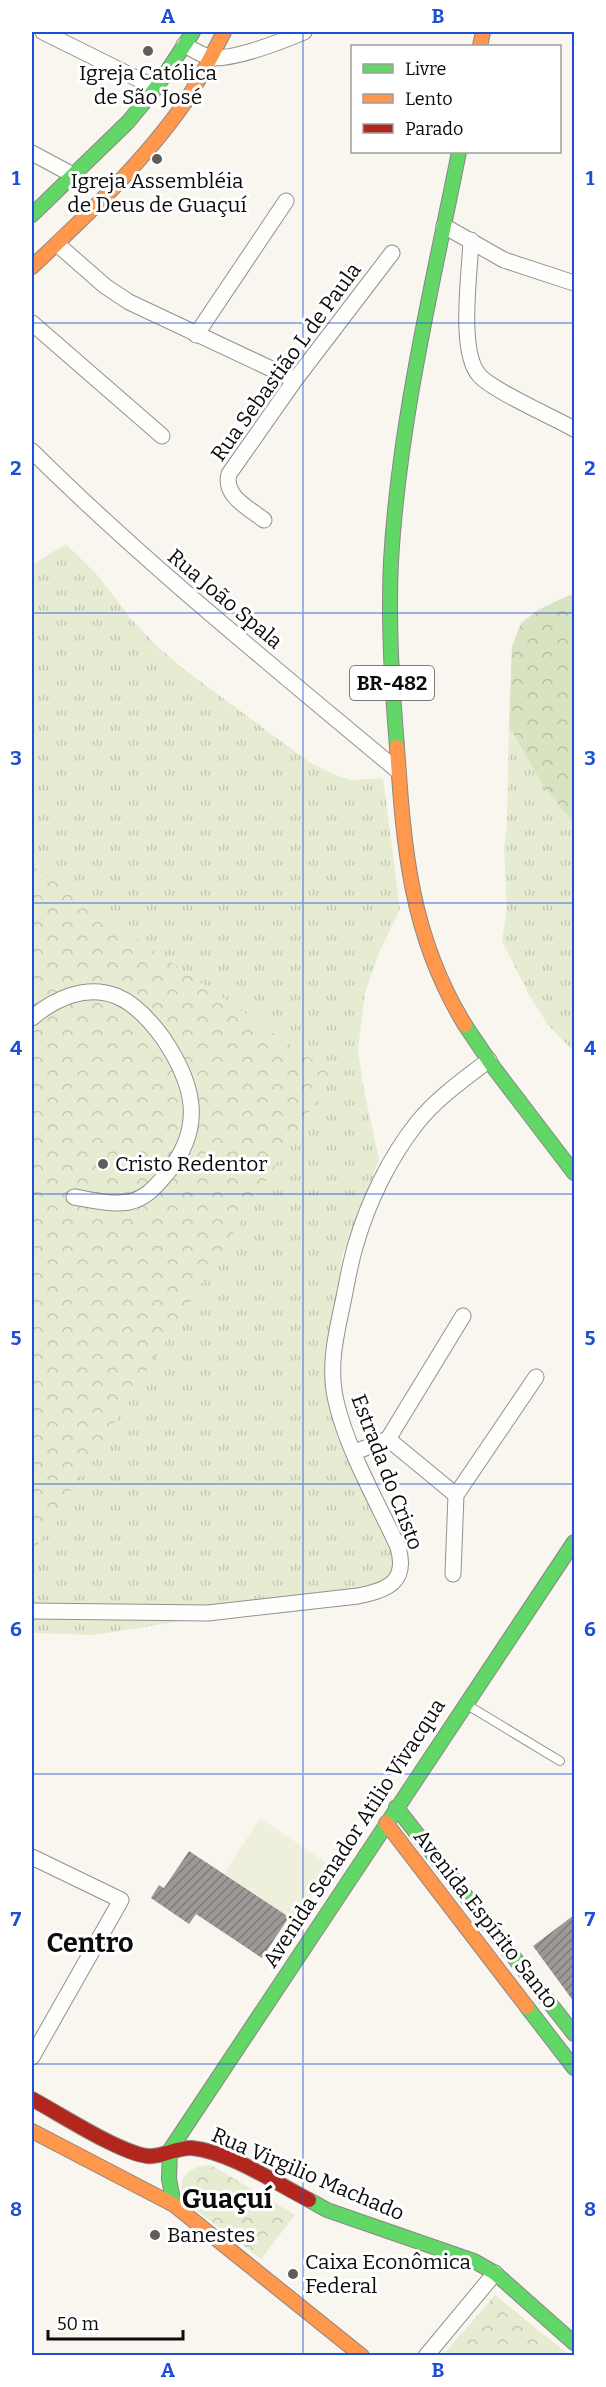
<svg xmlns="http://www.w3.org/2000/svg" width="606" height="2387" font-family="Bitter,serif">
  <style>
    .grass { fill: url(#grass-tufts) }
    .forest { fill: url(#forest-crowns) }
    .park { fill: url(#park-crowns) }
    .pitch { fill: #eff0db }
    .building { fill: url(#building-hatch) }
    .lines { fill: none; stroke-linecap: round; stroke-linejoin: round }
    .lane-casing { stroke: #92918e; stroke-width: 10 }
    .street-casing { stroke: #92918e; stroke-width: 17 }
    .fast-casing { stroke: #898785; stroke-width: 16 }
    .slow-casing { stroke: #898785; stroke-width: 16 }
    .jam-casing { stroke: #898785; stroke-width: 16 }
    .lane { stroke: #fefefd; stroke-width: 8 }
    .street { stroke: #fefefd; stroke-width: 15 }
    .fast { stroke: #63d668; stroke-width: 14 }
    .slow { stroke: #ff974d; stroke-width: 14 }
    .jam { stroke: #b3261e; stroke-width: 14 }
    .grid { fill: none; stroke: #1d4ed8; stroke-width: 1.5; stroke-opacity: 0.55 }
    .poi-dot { fill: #5e5d5b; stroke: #fff; stroke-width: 2 }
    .labels { text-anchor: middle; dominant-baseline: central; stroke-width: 6; stroke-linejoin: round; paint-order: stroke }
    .shield { fill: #fff; stroke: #545454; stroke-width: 1.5 }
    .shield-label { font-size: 20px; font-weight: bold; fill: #0b0b0b }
    .poi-label { font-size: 21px; fill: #0b0b0b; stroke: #fff; text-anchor: start }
    .street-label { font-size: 21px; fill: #0b0b0b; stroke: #fff }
    .district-label { font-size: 27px; font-weight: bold; fill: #0b0b0b; stroke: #fff }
    .neatline { fill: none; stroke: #1d4ed8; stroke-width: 2 }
    .grid-label { font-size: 20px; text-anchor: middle; font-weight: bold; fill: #1d4ed8 }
  </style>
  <defs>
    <pattern id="grass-tufts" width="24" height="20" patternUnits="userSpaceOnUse" patternTransform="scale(1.5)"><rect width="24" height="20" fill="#e6ecd2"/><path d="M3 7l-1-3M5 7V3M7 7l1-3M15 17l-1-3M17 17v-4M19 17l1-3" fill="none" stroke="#c4c9b3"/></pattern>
    <pattern id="forest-crowns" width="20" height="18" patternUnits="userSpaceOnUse" patternTransform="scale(1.5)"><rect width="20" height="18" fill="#d8e3c1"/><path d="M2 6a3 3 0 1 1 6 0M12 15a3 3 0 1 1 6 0" fill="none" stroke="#b8c1a4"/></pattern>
    <pattern id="park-crowns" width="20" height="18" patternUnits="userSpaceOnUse" patternTransform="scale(1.5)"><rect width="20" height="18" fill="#e6ecd2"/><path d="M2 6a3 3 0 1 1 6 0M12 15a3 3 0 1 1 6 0" fill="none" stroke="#c4c9b3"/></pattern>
    <pattern id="building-hatch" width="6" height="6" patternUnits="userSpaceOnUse" patternTransform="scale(1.5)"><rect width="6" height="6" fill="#9c9996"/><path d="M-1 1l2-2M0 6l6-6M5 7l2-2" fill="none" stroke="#7d7b79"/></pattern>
  </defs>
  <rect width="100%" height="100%" fill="#f9f6f0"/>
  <path class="grass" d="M66 544 99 577 131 619 157 646 186 671 285 744 311 763 335 775 352 780 383 778 400 909 379 953 365 993 358 1050 364 1091 379 1159 358 1219 343 1253 335 1302 340 1376 351 1439 395 1557V1586L95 1635 32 1633V565Z
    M509 726 545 789 574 823V1052L548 1025 529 995 502 941 507 909 504 848 507 822Z"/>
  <path class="forest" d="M574 594V823L545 789 509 726 512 646 521 623 538 610 565 597Z"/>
  <path class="park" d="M32 866 333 1074 32 1554Z
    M211 2165 295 2215 261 2259 184 2201C176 2178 188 2166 211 2165Z
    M495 2295 569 2355H443Z"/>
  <path class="pitch" d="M260 1818 331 1866 295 1921 224 1873Z"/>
  <path class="building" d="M189 1851 289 1917 262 1958 196 1914 189 1924 151 1898 159 1885 164 1888Z
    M574 1915V2002L533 1946Z"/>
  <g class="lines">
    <g class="lane-casing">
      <path id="lane" d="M469 1706 560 1761"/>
    </g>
    <g class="street-casing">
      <path id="street" d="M43 32 156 88
        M184 45C193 49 205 58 214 58 240 58 280 42 304 32
        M32 153 73 175
        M444 226 504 260 574 283
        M471 240C470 272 458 351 479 375 493 391 553 417 574 429
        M57 244 105 286 129 302 295 380
        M32 323 162 436
        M196 335 286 201
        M32 451C147 565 274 667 398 771
        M264 520C249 508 223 496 229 474L295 380 392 253
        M32 1018C54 999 86 984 116 996 134 1003 152 1023 163 1038 194 1084 205 1126 168 1172 156 1186 147 1198 129 1202 111 1205 92 1200 74 1197
        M388 1439 456 1495
        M355 1452 388 1439 463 1316
        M453 1574 456 1495 536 1377
        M32 1611 208 1613 358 1596C388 1590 408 1582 398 1547 377 1501 347 1450 336 1401 328 1368 336 1334 343 1302 347 1283 350 1263 356 1244 368 1202 390 1157 417 1123 437 1098 463 1080 489 1060
        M32 1857 121 1900 32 2057
        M426 2356 495 2273"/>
    </g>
    <g class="fast-casing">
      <path id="fast" d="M32 215 128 122 156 88 193 32
        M397 747C392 685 388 623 391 561 399 423 432 287 459 152
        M465 1025 494 1068 574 1173
        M396 1807 574 2034
        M527 2007 574 2068
        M170 2150 574 1542
        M170 2150 169 2179 174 2205
        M309 2200 327 2210 474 2261 495 2273 574 2343"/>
    </g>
    <g class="slow-casing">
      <path id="slow" d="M480 46 483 32
        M32 267C87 215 143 163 186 101 200 79 212 55 224 32
        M397 747C404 849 410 935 465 1025
        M386 1823 527 2007
        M32 2131 174 2205 362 2356"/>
    </g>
    <g class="jam-casing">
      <path id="jam" d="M32 2099C60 2114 118 2152 147 2156 163 2158 175 2147 192 2148 230 2152 274 2182 309 2200"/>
    </g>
    <use href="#lane" class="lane"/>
    <use href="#street" class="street"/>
    <use href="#fast" class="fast"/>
    <use href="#slow" class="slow"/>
    <use href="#jam" class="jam"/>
  </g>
  <path class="grid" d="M303 32V2356M32 323H574M32 613H574M32 903H574M32 1194H574M32 1484H574M32 1774H574M32 2064H574"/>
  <g class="poi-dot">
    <circle cx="148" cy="51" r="6"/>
    <circle cx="157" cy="159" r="6"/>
    <circle cx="103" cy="1164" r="6"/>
    <circle cx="155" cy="2235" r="6"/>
    <circle cx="293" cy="2274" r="6"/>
  </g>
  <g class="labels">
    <rect class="shield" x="350" y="666" width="84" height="34" rx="4.5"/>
    <g class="shield-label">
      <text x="392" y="683">BR-482</text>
    </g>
    <g class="poi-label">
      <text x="148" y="73" text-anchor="middle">Igreja Católica<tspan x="148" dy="24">de São José</tspan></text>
      <text x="157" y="181" text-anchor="middle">Igreja Assembléia<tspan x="157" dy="24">de Deus de Guaçuí</tspan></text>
      <text x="115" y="1164">Cristo Redentor</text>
      <text x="167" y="2235">Banestes</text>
      <text x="305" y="2262">Caixa Econômica<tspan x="305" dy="24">Federal</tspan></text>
    </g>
    <g class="street-label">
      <text transform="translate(286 362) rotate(-54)">Rua Sebastião L de Paula</text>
      <text transform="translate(225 599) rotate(40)">Rua João Spala</text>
      <text transform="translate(387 1472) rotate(69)">Estrada do Cristo</text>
      <text transform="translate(354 1833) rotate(-57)">Avenida Senador Atilio Vivacqua</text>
      <text transform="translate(486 1919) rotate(52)">Avenida Espírito Santo</text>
      <text transform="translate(308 2174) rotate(23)">Rua Virgilio Machado</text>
    </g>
    <g class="district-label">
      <text x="90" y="1943">Centro</text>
      <text x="227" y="2199">Guaçuí</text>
    </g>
  </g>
  <rect width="606" height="2387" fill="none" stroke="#ffffff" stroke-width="66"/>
  <rect x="351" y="45" width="210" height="108" fill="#ffffff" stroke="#9d9d9d" stroke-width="1.5"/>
  <rect x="363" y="64" width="30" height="9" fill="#63d668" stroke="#9d9d9d" stroke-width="1.5"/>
  <text x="405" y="75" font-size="18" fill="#0b0b0b">Livre</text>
  <rect x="363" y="94" width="30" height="9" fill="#ff974d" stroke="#9d9d9d" stroke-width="1.5"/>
  <text x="405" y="105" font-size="18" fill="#0b0b0b">Lento</text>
  <rect x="363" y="124" width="30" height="9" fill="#b3261e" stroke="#9d9d9d" stroke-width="1.5"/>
  <text x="405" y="135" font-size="18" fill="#0b0b0b">Parado</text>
  <path d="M48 2330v9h135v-9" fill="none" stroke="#0b0b0b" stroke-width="3"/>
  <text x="57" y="2330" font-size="18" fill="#0b0b0b" stroke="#ffffff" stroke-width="4.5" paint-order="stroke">50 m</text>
  <rect x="33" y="33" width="540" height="2321" class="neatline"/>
  <g class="grid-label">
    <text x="168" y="23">A</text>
    <text x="438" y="23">B</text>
    <text x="16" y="185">1</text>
    <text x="590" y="185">1</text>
    <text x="16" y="475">2</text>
    <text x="590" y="475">2</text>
    <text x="16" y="765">3</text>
    <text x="590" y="765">3</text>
    <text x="16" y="1055">4</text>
    <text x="590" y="1055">4</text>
    <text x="16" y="1345">5</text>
    <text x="590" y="1345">5</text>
    <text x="16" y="1636">6</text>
    <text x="590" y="1636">6</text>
    <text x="16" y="1926">7</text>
    <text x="590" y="1926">7</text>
    <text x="16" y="2216">8</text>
    <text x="590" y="2216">8</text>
    <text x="168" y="2377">A</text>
    <text x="438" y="2377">B</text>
  </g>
</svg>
